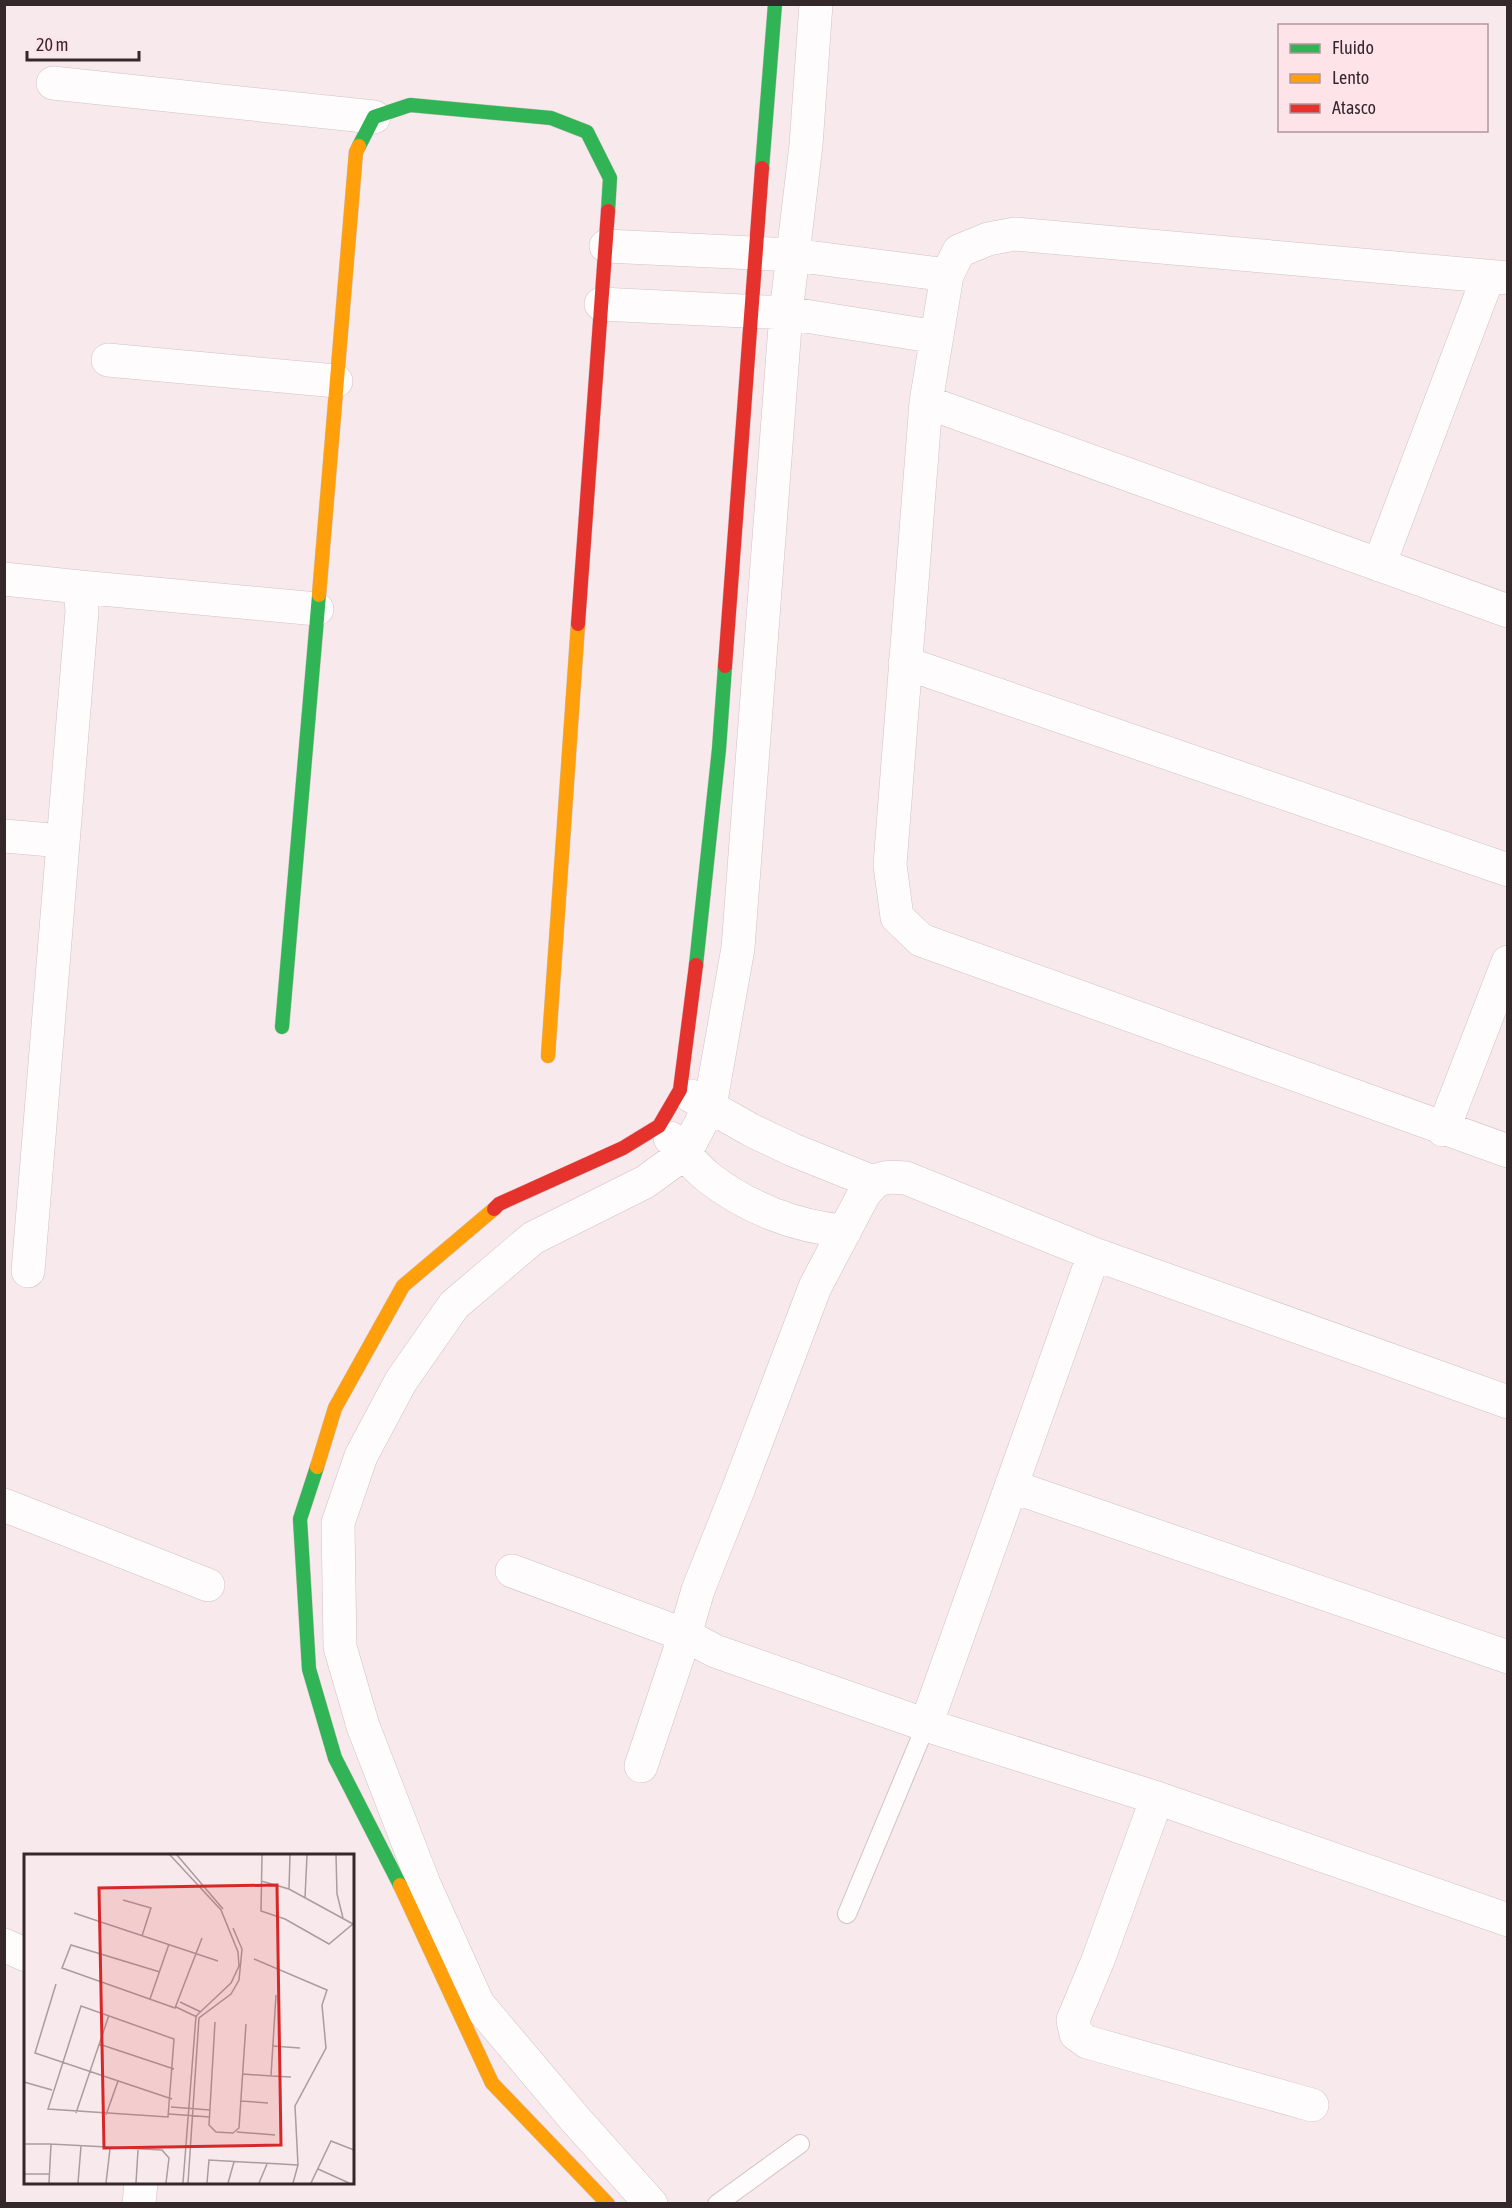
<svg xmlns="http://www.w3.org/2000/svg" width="1512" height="2208" font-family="'Asap Condensed',sans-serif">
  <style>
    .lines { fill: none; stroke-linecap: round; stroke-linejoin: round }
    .lane-casing { stroke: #cfc2c5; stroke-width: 20 }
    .street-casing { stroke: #cfc2c5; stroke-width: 34 }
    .fast-casing { stroke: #cfc2c5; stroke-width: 15 }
    .slow-casing { stroke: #cfc2c5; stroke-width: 15 }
    .jam-casing { stroke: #cfc2c5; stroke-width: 15 }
    .lane { stroke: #fefcfc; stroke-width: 18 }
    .street { stroke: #fefcfc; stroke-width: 33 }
    .fast { stroke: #30b455; stroke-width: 14 }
    .slow { stroke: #ff9f0a; stroke-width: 14 }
    .jam { stroke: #e5322d; stroke-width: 14 }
    .inset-road { fill: none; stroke: #aa9c9f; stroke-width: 1.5 }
    .view { fill: #d62828; fill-opacity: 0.15; stroke: #d62828; stroke-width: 3 }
    .inset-edge { fill: none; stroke: #35282b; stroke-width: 3 }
  </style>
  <rect width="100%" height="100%" fill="#f8e9ec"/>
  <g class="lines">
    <g class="lane-casing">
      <path id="lane" d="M847 1914 926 1725
        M717 2204 800 2144"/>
    </g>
    <g class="street-casing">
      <path id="street" d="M53 83 374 117
        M606 246 793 255 947 275
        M1508 278 1015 234 988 239 959 251 947 275 926 402 890 865 897 917 921 940 1508 1151
        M601 304 786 313 937 337
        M108 360 336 381
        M926 402 1508 611
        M1379 565 1488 277
        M4 579 80 587
        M905 663 1508 870
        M4 836 63 841
        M691 1096 751 1130 793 1150 873 1182
        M1443 1130 1508 962
        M670 1138C683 1151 695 1167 709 1178 748 1208 796 1227 845 1231
        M28 1271 82 611 80 587 317 609
        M1011 1486 1508 1657
        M4 1505 208 1585
        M512 1571 685 1635 715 1651 926 1725 1157 1798 1508 1920
        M926 1725 1094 1254
        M641 1766 685 1635 698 1590 738 1490 815 1287 864 1194C878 1176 884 1176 906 1178L1094 1254 1508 1402
        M1157 1798 1098 1960 1073 2020 1076 2034 1087 2042 1312 2105
        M4 1945 26 1955
        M139 2204 141 2182
        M651 2204 575 2119 478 2004 424 1884 363 1726 340 1647 338 1523 361 1456 401 1381 454 1305 533 1238 645 1182 685 1153 710 1106 738 948 786 313 806 145 816 4"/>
    </g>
    <g class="fast-casing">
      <path id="fast" d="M359 146 374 117 410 105 551 118 587 132 610 178 608 211
        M762 168 775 4
        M696 965 719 749 725 666
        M282 1027 319 595
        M317 1467 300 1519 309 1669 335 1758 400 1885"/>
    </g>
    <g class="slow-casing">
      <path id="slow" d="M319 595 356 152 359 146
        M548 1056 578 624
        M317 1467 335 1408 403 1286 494 1209
        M400 1885 492 2083 608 2204"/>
    </g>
    <g class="jam-casing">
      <path id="jam" d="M578 624 608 211
        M725 666 762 168
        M494 1209 499 1204 623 1148 659 1126 680 1090 696 965"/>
    </g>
    <use href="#lane" class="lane"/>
    <use href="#street" class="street"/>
    <use href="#fast" class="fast"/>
    <use href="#slow" class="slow"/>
    <use href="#jam" class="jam"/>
  </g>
  <g transform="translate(24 1854)">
    <rect width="330" height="330" fill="#f8e9ec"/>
    <path class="inset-road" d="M146 1 197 56 214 98 215 112 207 129 172 162 159 329M153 1 199 55M238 1 237 57 261 65 305 90 330 69M312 1 313 40 319 64M237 27 265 35 329 70M265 35 266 1M281 44 283 1M99 46 127 54 118 82M50 59 194 107M230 105 303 136 298 151 302 194 271 252 274 311 269 329M136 118 47 91 38 114 151 154 178 84M32 130 11 199 148 245M126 145 145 90M156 148 177 158M57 152 150 185 144 263 24 255ZM152 153 173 163M191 168 185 271 192 278 209 279 215 274 222 170M75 190 150 215M248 192 276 194M219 220 247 222 252 141M247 222 267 223M0 228 28 236M217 247 244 249M147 253 186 256M52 259 85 161M145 260 186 263M82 261 94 227M213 278 251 281M0 290H27M294 315 325 329M0 320H25M25 329 27 290 138 296 145 304 142 329M54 329 57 292M82 329 86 295M112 329 114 296M164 329 175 164 207 140 215 126 218 95 209 74M183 329 185 306 274 311M204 329 210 308M235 329 243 310M287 329 307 287 330 296"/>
    <path class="view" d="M253 31 257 291 80 294 75 34Z"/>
    <rect width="330" height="330" class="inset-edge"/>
  </g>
  <rect width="1512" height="2208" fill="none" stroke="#35282b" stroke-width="12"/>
  <rect x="1278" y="24" width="210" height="108" fill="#fee3e8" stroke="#ae989c" stroke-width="1.5"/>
  <rect x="1290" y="44" width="30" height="9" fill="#30b455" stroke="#ae989c" stroke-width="1.5"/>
  <text x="1332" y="54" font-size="18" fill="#35282b">Fluido</text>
  <rect x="1290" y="74" width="30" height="9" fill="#ff9f0a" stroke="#ae989c" stroke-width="1.5"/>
  <text x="1332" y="84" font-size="18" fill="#35282b">Lento</text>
  <rect x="1290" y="104" width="30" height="9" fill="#e5322d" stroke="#ae989c" stroke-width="1.5"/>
  <text x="1332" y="114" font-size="18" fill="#35282b">Atasco</text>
  <path d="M27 51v9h112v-9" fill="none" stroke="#35282b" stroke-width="3"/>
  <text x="36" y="51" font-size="18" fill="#35282b" stroke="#fee3e8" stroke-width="4.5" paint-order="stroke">20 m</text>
</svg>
